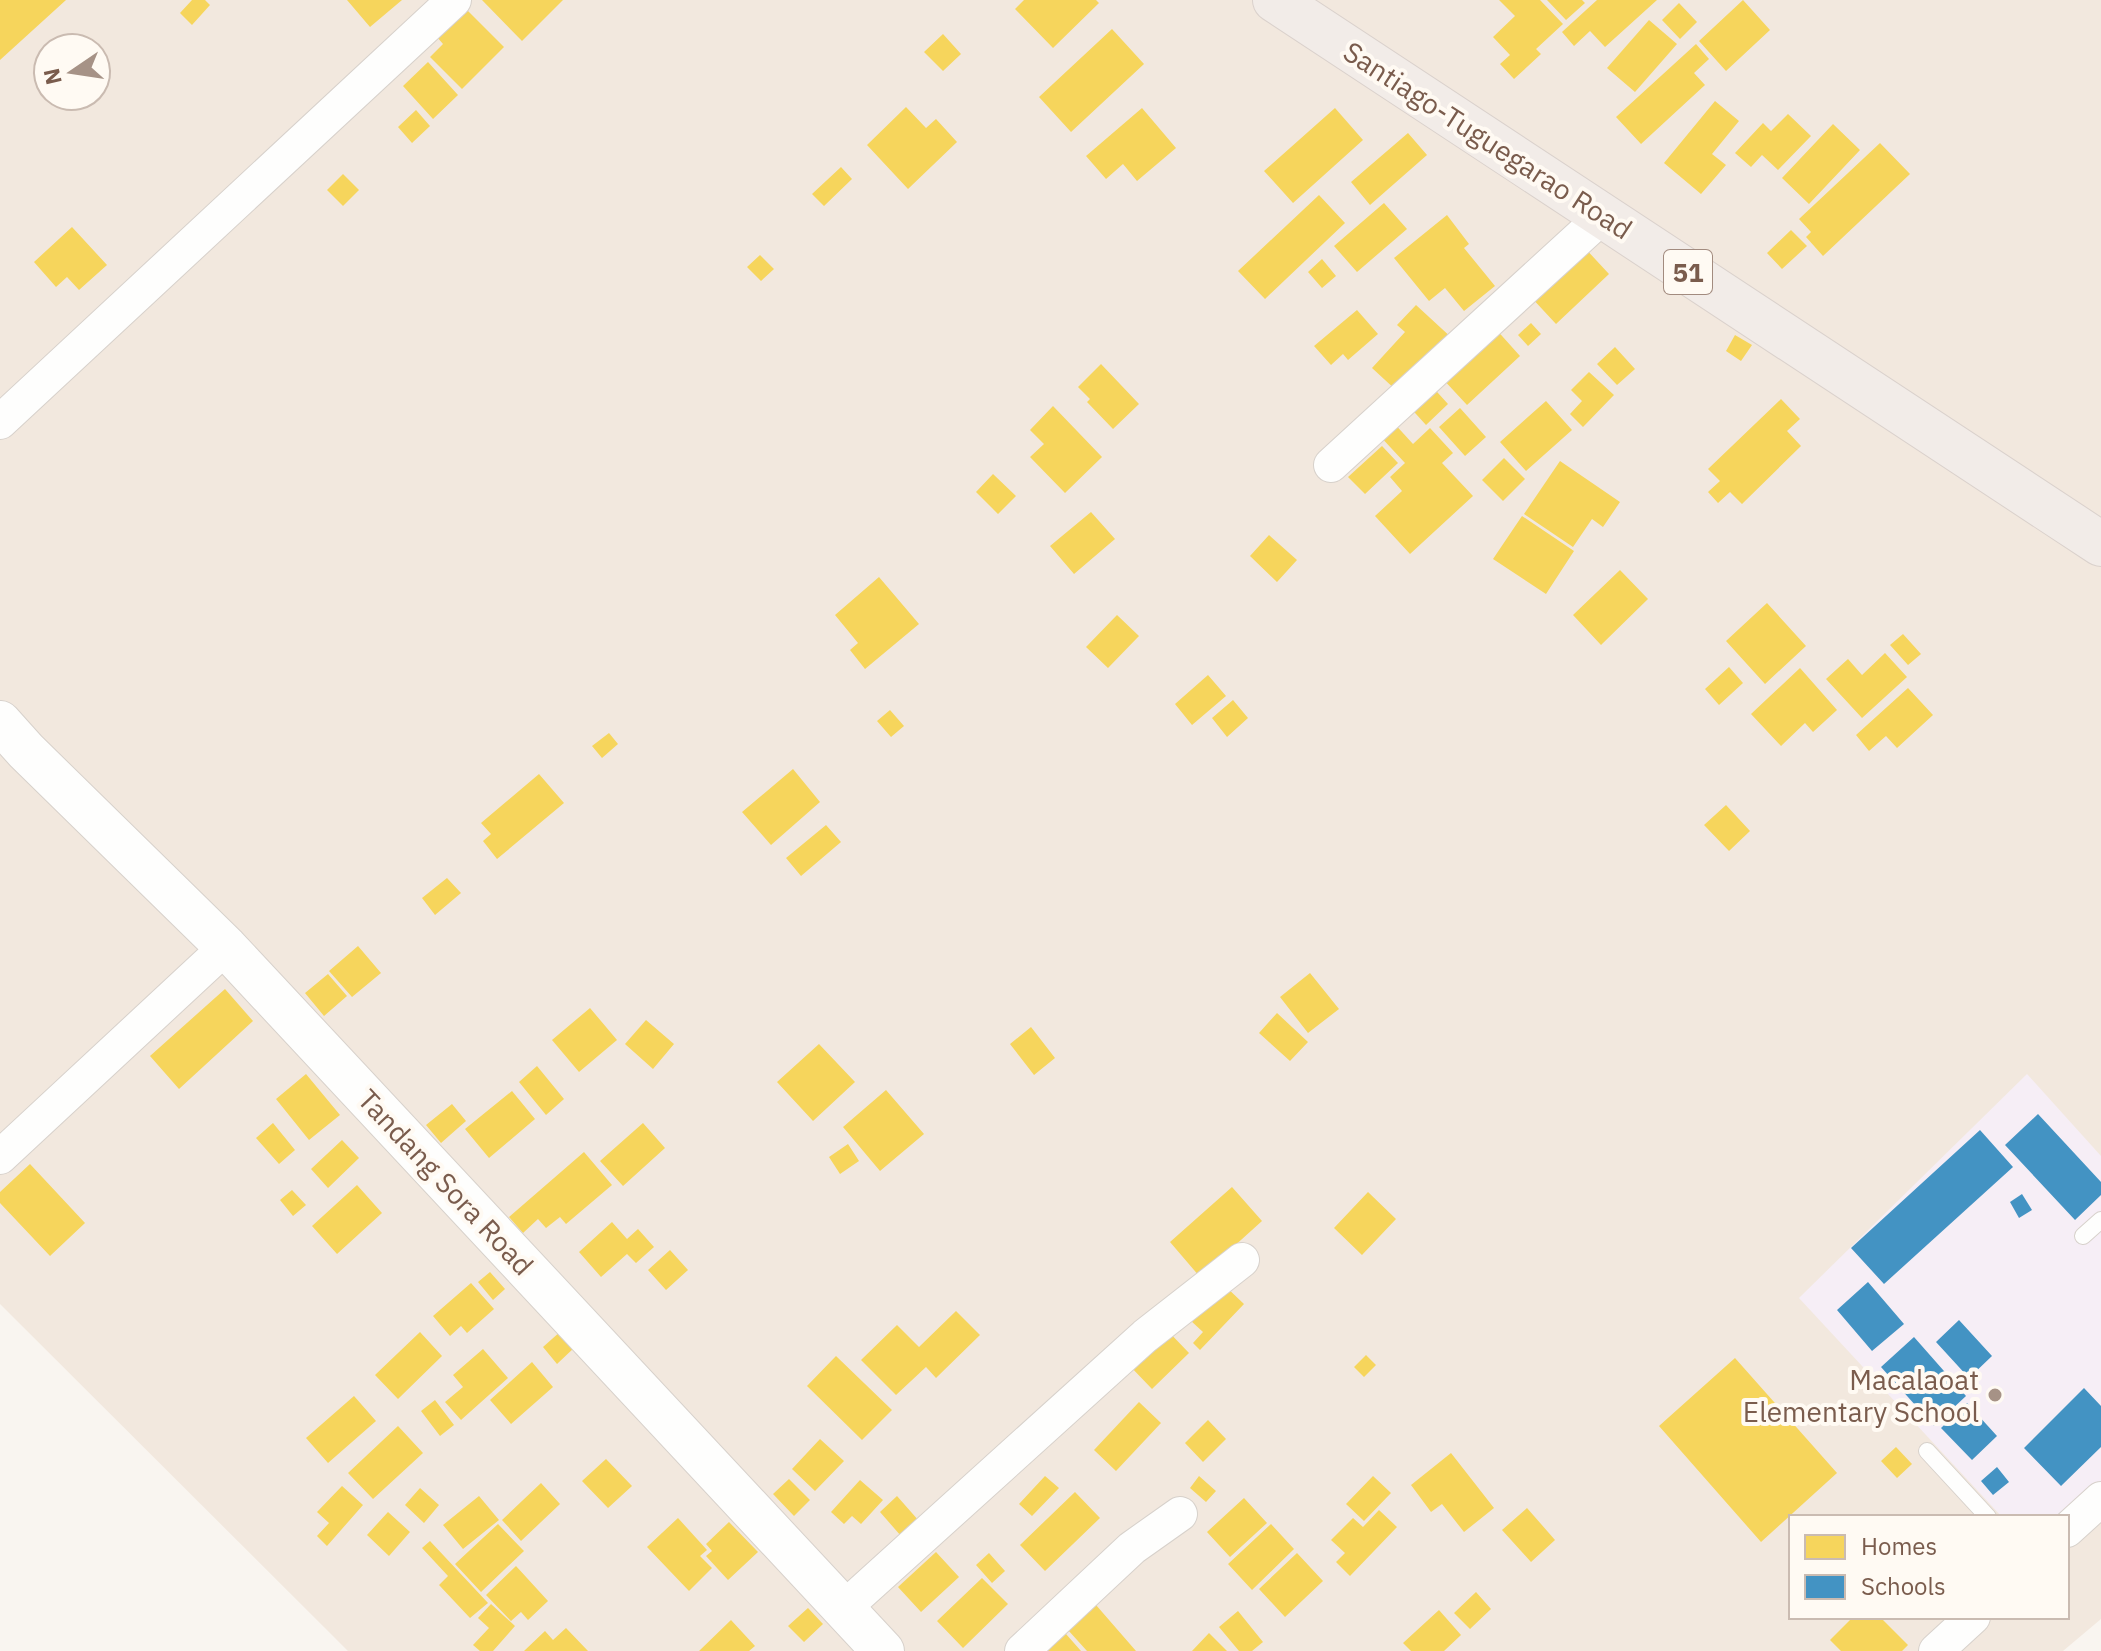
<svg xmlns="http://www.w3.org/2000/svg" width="2101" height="1651" font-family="'IBM Plex Sans',sans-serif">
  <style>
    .residential { fill: #f2e8de; fill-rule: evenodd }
    .education { fill: #f6eef6 }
    .homes { fill: #f6d55c }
    .schools { fill: #4393c3 }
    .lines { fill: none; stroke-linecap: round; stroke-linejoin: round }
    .service-casing { stroke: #d7d1cb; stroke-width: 18 }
    .minor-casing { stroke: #d7d1cb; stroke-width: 36 }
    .tertiary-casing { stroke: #d7d1cb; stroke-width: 44 }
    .trunk-casing { stroke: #dad1cc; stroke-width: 46 }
    .service { stroke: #fefefd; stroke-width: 16 }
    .minor { stroke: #fefefd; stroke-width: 34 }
    .tertiary { stroke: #fefefd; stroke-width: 42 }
    .trunk { stroke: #f2ece8; stroke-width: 44 }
    .poi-dot { fill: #a69286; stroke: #fffaf3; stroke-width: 3 }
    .labels { text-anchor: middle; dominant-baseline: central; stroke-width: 8; stroke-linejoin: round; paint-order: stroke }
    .shield { fill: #fffaf3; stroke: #a28b7f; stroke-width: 2 }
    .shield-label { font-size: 26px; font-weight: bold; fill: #7a5c4d }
    .street-label { font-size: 28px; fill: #7a5c4d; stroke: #fffaf3 }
    .poi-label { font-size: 28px; fill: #7a5c4d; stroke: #fffaf3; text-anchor: end }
  </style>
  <rect width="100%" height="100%" fill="#f9f5f0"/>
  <path class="residential" d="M0 0H2101V1619L2063 1651H348L0 1304ZM48 48H96V96H48ZM1791 1517H2067V1617H1791Z"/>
  <path class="education" d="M2027 1074 2101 1156V1493L2067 1517H2002L1799 1298Z"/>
  <path class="homes" d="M0 0H66L0 60Z
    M192 0H205L210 5 192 25 180 13Z
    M347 0H402L370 27Z
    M482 0H563L522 41Z
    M1024 0H1096L1099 3 1053 48 1015 9Z
    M1499 0H1540L1563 24 1536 49 1541 54 1514 79 1500 64 1510 55 1493 37 1515 16Z
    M1547 0H1582L1585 3 1566 20Z
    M1597 0H1657L1605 47 1590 31 1574 46 1562 32Z
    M1743 0 1770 30 1726 71 1699 41Z
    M460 3 504 47 462 89 430 57 443 44 437 37Z
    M1679 3 1697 22 1680 39 1662 20Z
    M1649 20 1677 44 1635 92 1607 68Z
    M1112 29 1144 64 1071 132 1039 97Z
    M943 34 961 54 943 71 924 52Z
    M1696 44 1709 59 1694 73 1705 85 1641 144 1616 117Z
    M428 62 458 95 433 119 403 86Z
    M1715 101 1739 121 1712 154 1726 165 1701 194 1664 163Z
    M906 107 926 128 936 119 957 142 908 189 867 145Z
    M1142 108 1176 148 1137 181 1123 164 1106 179 1086 156Z
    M1335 108 1363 140 1293 203 1264 171Z
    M416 110 430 126 412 143 398 127Z
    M1788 114 1811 136 1778 170 1762 155 1751 167 1735 153 1763 123 1771 131Z
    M1833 124 1860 150 1809 204 1782 178Z
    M1408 133 1427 155 1370 205 1351 182Z
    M1880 143 1910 174 1823 256 1806 237 1811 232 1799 219Z
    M841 167 852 179 824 206 812 194Z
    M343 174 359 190 343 206 327 190Z
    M1319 195 1345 223 1265 299 1238 271Z
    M1384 203 1407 229 1357 272 1334 246Z
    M1447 215 1469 244 1464 248 1495 286 1464 311 1445 288 1429 301 1394 258Z
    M72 227 107 265 79 290 67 277 56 287 34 262Z
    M1791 230 1807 246 1782 269 1767 253Z
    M1583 246 1609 274 1556 324 1530 296Z
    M760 255 774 269 761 281 747 267Z
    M1322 259 1336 276 1322 288 1308 272Z
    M1416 305 1454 340 1397 391 1372 368 1405 332 1397 325Z
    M1357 310 1378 334 1348 360 1343 354 1331 365 1314 346Z
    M1531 323 1541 334 1528 346 1518 335Z
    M1494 327 1520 356 1467 405 1441 377Z
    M1735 335 1752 345 1741 361 1726 351Z
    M1615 347 1635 369 1617 385 1597 364Z
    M1101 364 1139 404 1113 429 1087 402 1090 399 1078 387Z
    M1589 372 1614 395 1583 427 1570 414 1582 401 1571 390Z
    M1428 382 1448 404 1426 425 1406 403Z
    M1781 399 1800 419 1787 431 1801 446 1742 504 1730 492 1718 503 1708 492 1720 481 1708 469Z
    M1546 401 1572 430 1526 471 1500 442Z
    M1053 406 1102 457 1065 493 1030 457 1044 444 1030 430Z
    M1460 408 1486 437 1465 456 1439 427Z
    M1392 421 1413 444 1430 428 1453 453 1442 463 1473 496 1410 554 1375 516 1402 491 1390 477 1405 463 1378 434Z
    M1382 446 1398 463 1365 494 1348 477Z
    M1504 458 1525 479 1503 501 1482 480Z
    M1560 461 1620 502 1603 527 1592 519 1573 547 1524 514Z
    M993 474 1016 496 998 514 976 492Z
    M1091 512 1115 539 1074 574 1050 546Z
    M1522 516 1574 551 1546 594 1493 559Z
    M1269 535 1297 560 1277 582 1250 556Z
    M1620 570 1648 599 1601 645 1573 615Z
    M879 577 919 624 865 669 850 650 858 643 835 615Z
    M1767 603 1806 646 1765 684 1726 641Z
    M1117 615 1139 636 1108 668 1086 647Z
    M1903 634 1921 654 1908 665 1890 645Z
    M1885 653 1907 677 1862 718 1826 679 1848 659 1862 675Z
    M1729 667 1743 683 1719 705 1705 689Z
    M1800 668 1837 710 1813 732 1805 723 1781 746 1751 714Z
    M1208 675 1226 696 1192 725 1175 704Z
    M1908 688 1933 715 1897 748 1886 736 1869 751 1856 735Z
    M1233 700 1248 718 1227 737 1212 718Z
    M890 710 904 726 891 737 877 721Z
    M609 733 618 744 602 758 592 746Z
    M793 769 820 802 771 845 742 812Z
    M539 774 564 803 497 859 483 841 491 834 481 823Z
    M1726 805 1750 831 1729 851 1704 825Z
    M826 825 841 842 801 876 786 858Z
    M447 878 461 893 435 915 422 898Z
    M358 946 381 973 352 997 329 971Z
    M1310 973 1339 1009 1308 1033 1280 997Z
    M328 974 347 996 324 1016 305 993Z
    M225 989 253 1021 179 1089 150 1056Z
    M590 1008 617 1040 579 1072 552 1040Z
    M1277 1013 1308 1042 1290 1061 1259 1033Z
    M646 1020 674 1044 653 1069 625 1044Z
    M1031 1027 1055 1058 1034 1075 1010 1044Z
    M819 1044 855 1082 813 1121 777 1082Z
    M537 1066 564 1099 546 1115 519 1082Z
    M306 1074 340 1115 309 1140 276 1099Z
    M886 1090 924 1134 880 1171 843 1127Z
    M512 1091 535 1119 489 1158 465 1129Z
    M452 1104 466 1121 441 1143 426 1125Z
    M273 1123 295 1150 279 1164 256 1138Z
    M643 1123 665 1148 623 1186 600 1161Z
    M342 1140 359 1158 328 1188 311 1169Z
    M848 1144 859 1161 840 1174 829 1157Z
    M584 1152 612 1185 566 1224 560 1217 546 1228 538 1219 523 1233 509 1217Z
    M30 1164 85 1223 50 1256 0 1203V1192Z
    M357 1185 382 1213 337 1254 312 1226Z
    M1232 1187 1262 1221 1200 1277 1170 1242Z
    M292 1190 306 1205 293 1216 280 1200Z
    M1368 1192 1396 1219 1362 1255 1334 1228Z
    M612 1222 627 1239 638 1229 654 1247 636 1263 627 1254 601 1277 579 1252Z
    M670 1250 688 1270 666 1290 648 1270Z
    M490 1272 505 1289 493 1300 478 1282Z
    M471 1283 494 1309 467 1333 461 1326 450 1336 433 1316Z
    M1223 1284 1244 1304 1200 1350 1193 1343 1203 1332 1190 1320Z
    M956 1311 980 1335 936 1378 926 1367 896 1395 861 1360 897 1325 919 1347Z
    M1165 1328 1189 1353 1152 1389 1128 1364Z
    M561 1331 575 1347 557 1364 543 1347Z
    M420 1332 442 1356 398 1399 375 1375Z
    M483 1349 508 1378 461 1420 445 1402 463 1387 453 1375Z
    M1366 1355 1376 1365 1364 1377 1354 1367Z
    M836 1356 892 1410 862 1440 807 1386Z
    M1735 1358 1837 1473 1761 1542 1659 1426Z
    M532 1362 553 1387 511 1424 490 1400Z
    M354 1396 376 1421 328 1463 306 1438Z
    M435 1400 454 1425 440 1436 421 1411Z
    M1139 1402 1161 1423 1116 1471 1094 1450Z
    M1208 1420 1226 1439 1203 1462 1185 1443Z
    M398 1426 423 1453 373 1499 348 1473Z
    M820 1439 844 1461 815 1491 792 1469Z
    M1896 1447 1912 1464 1897 1478 1881 1461Z
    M1451 1453 1494 1508 1464 1532 1442 1504 1431 1512 1411 1485Z
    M606 1459 632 1486 608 1508 582 1481Z
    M1045 1476 1059 1488 1032 1516 1019 1504Z
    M1199 1476 1216 1491 1206 1502 1190 1488Z
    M1373 1476 1391 1493 1364 1521 1346 1504Z
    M789 1479 810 1500 794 1516 773 1494Z
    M860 1480 883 1500 861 1524 852 1516 844 1524 831 1512Z
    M541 1483 560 1504 521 1541 502 1520Z
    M342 1486 363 1505 327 1546 317 1536 329 1523 317 1512Z
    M420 1488 439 1505 424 1523 405 1505Z
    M1075 1492 1100 1518 1045 1571 1020 1545Z
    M479 1496 499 1520 463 1549 443 1525Z
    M897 1496 919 1521 901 1536 880 1512Z
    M1244 1498 1267 1523 1230 1557 1207 1532Z
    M1527 1508 1555 1540 1531 1562 1502 1530Z
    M1379 1510 1397 1527 1350 1576 1336 1562 1345 1553 1331 1540 1353 1518 1363 1527Z
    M388 1512 410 1532 389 1556 367 1535Z
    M678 1518 707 1550 700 1556 712 1568 689 1591 647 1547Z
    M729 1522 758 1552 728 1580 706 1556 712 1551 706 1544Z
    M498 1524 524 1551 481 1592 455 1564Z
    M1271 1524 1294 1549 1252 1590 1228 1564Z
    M430 1541 488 1603 470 1618 439 1585 448 1576 422 1548Z
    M936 1552 959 1577 921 1612 898 1587Z
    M989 1553 1005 1571 992 1583 976 1565Z
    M1297 1553 1323 1581 1285 1617 1259 1589Z
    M516 1566 548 1601 528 1620 521 1612 511 1621 486 1595Z
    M982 1578 1008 1604 963 1648 937 1621Z
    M1476 1592 1491 1609 1470 1629 1454 1613Z
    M491 1604 515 1626 493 1651H480L473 1645 489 1628 478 1618Z
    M1096 1605 1136 1651H1087L1068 1630Z
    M808 1608 823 1624 804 1642 788 1626Z
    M1439 1610 1461 1635 1444 1651H1411L1403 1643Z
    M1238 1611 1263 1642 1252 1651H1239L1219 1627Z
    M1853 1617H1880L1908 1645 1902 1651H1841L1830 1640Z
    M731 1620 755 1646 749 1651H699Z
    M566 1628 588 1651H524L545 1631 553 1640Z
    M1209 1633 1227 1651H1192Z
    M1066 1634 1081 1651H1046Z"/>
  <path class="schools" d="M2038 1114 2101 1182V1195L2075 1220 2005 1145Z
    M1980 1130 2013 1167 1884 1284 1851 1248Z
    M2022 1194 2032 1210 2019 1218 2010 1202Z
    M1868 1282 1904 1324 1872 1351 1837 1310Z
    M1959 1320 1992 1356 1969 1378 1936 1342Z
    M1914 1337 1966 1396 1934 1426 1881 1367Z
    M2084 1388 2101 1406V1447L2061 1486 2024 1448Z
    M1967 1403 1997 1436 1972 1460 1941 1428Z
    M1997 1467 2009 1482 1993 1495 1981 1481Z"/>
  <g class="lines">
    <g class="service-casing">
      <path id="service" d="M2083 1236 2101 1220
        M1927 1451 1988 1517"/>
    </g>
    <g class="minor-casing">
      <path id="minor" d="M0 422 454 0
        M1331 465 1603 216
        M0 1157 226 947
        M2067 1530 2101 1499
        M844 1608 1145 1336 1242 1260
        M1022 1651 1132 1548 1180 1514
        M1936 1651 1973 1617"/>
    </g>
    <g class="tertiary-casing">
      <path id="tertiary" d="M0 722 26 751 226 947 883 1651"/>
    </g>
    <g class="trunk-casing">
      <path id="trunk" d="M1275 0 2101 544"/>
    </g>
    <use href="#service" class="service"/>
    <use href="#minor" class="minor"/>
    <use href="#tertiary" class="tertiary"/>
    <use href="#trunk" class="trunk"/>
  </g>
  <circle class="poi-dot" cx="1995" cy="1395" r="8"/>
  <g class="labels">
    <rect class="shield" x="1664" y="250" width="48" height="44" rx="6"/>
    <g class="shield-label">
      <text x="1688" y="272">51</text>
    </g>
    <g class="street-label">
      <text transform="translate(1488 140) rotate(33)">Santiago-Tuguegarao Road</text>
      <text transform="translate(446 1182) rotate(47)">Tandang Sora Road</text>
    </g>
    <g class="poi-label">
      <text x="1979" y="1379">Macalaoat<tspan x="1979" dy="32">Elementary School</tspan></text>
    </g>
  </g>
  <rect x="1789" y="1515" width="280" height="104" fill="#fffaf3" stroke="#cabbb1" stroke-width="2"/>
  <rect x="1805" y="1535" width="40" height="24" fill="#f6d55c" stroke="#cabbb1" stroke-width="2"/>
  <text x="1861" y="1555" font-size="24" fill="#7a5c4d">Homes</text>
  <rect x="1805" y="1575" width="40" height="24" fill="#4393c3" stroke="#cabbb1" stroke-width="2"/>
  <text x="1861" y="1595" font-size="24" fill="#7a5c4d">Schools</text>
  <g transform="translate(72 72) rotate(257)"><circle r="38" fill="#fffaf3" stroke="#cabbb1" stroke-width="2"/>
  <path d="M0-6L14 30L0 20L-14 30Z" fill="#a69286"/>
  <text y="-12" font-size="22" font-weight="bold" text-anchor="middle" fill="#7a5c4d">N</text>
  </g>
</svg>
